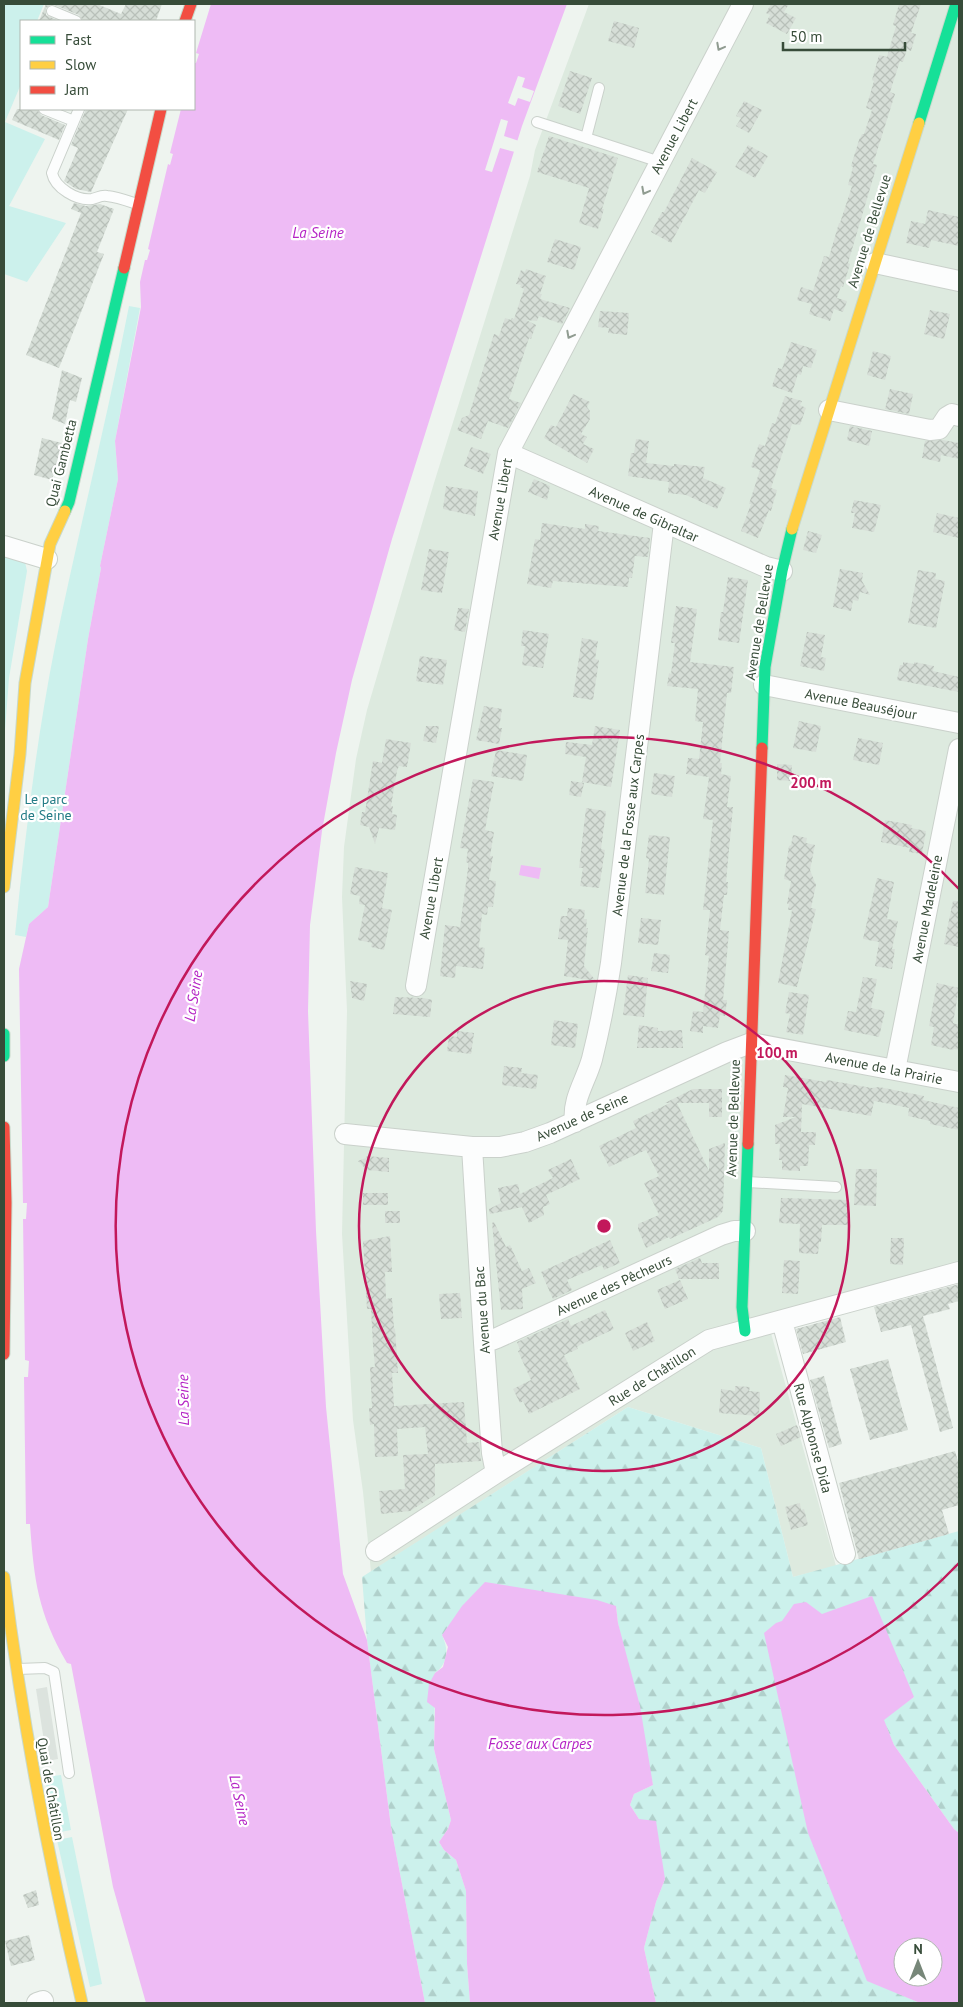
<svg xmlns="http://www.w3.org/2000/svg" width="963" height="2007" font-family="'PT Sans',sans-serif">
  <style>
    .residential { fill: #ddeadf }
    .green { fill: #ccf1ec }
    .forest { fill: url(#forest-firs) }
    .parking { fill: #dce3de }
    .water { fill: #eebbf5; fill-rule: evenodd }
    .pier { fill: #eef4ef }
    .building { fill: url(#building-cross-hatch) }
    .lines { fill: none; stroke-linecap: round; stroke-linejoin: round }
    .lane-casing { stroke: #cad1cb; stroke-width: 12 }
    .street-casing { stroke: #cad1cb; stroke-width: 22 }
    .fast-casing { stroke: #c8d9cb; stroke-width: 13 }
    .slow-casing { stroke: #c8d9cb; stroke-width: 13 }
    .jam-casing { stroke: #c8d9cb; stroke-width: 13 }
    .lane { stroke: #fcfdfd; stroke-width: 10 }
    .street { stroke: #fcfdfd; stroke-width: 20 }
    .fast { stroke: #16e098; stroke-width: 11 }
    .slow { stroke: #ffcf43; stroke-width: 11 }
    .jam { stroke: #f24e42; stroke-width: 11 }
    .oneway { stroke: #909c91 }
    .ring { fill: none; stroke: #c2185b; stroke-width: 2.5 }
    .labels { text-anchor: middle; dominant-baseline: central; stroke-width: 4.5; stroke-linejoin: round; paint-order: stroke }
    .street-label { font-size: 14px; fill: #374c39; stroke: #fff }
    .park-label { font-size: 14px; fill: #237c86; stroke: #fff }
    .water-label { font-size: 15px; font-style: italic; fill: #b523c5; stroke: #fff }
    .centre { fill: #c2185b; stroke: #fff; stroke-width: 2.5 }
    .ring-label { font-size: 15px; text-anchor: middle; font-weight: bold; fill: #c2185b; stroke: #fff; stroke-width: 4.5; stroke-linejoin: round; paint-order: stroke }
  </style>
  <defs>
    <pattern id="forest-firs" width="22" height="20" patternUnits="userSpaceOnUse" patternTransform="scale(1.25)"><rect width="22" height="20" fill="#ccf1ec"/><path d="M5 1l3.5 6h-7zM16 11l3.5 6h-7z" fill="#b0d0cb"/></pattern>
    <pattern id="building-cross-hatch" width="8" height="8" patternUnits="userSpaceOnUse" patternTransform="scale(1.25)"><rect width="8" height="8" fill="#d6ded7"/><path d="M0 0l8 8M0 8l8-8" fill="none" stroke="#b8c0b9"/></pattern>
  </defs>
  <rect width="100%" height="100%" fill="#eef4ef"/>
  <path class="residential" d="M589 4H959V1282L771 1333 836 1566 793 1577 761 1448 628 1407 371 1572 363 1492 353 1420 342 1234 347 1011 342 897 344 847 356 759 367 710 434 483 530 176 535 150Z"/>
  <path class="green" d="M4 4H44L37 21H21V84L5 122 45 139 9 206 66 223 27 282 4 274Z
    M129 306 140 308 115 441 118 479 100 566 101 568 88 639 48 907 29 924 26 937 15 935C25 838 36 742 55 646 78 533 107 420 129 306Z
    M4 551 25 562 27 571 9 678 5 730Z
    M61 1775 71 1830 55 1833 45 1777Z
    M72 1837 102 1984 90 1987 57 1840Z"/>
  <path class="forest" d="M628 1407 761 1448 793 1577 959 1531V1833L954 1829 894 1745 883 1719 914 1697 806 1602 867 1980 920 2003H656L644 1948 656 1902 665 1879 639 1819 630 1805 634 1794 653 1785 618 1623 616 1606 442 1635C449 1650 448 1663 435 1673L434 1749 451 1820 448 1829 439 1842 444 1850 456 1860 466 1891 467 1964 470 2003H425L391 1827 367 1640 362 1577Z"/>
  <path class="parking" d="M47 1687 58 1759 47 1761 36 1689Z"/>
  <path class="water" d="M211 4H567L522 126 392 539 352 680 336 753 322 831 310 925 308 1011 316 1231 326 1407 343 1574 367 1640 391 1827 425 2003H146L113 1887 71 1664 67 1663C38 1613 34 1580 30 1524H26L24 1377H28L29 1361 25 1360 23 1219H26L27 1203H23L19 969 29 924 48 907 88 639 101 568 100 566 118 479 115 441 141 307 140 282 145 260H147L150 250 148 249 168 164 170 165 173 154 170 153 181 109H194V63H196L199 54 196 53Z
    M521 865 541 868 539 879 519 875Z
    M485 1582 597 1600 616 1606 618 1623 640 1706 653 1785 634 1794 630 1805 639 1819 656 1821 665 1879 656 1902 644 1948 656 2003H470L467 1964 466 1891 456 1860 444 1850 439 1842 448 1829 451 1820 434 1749 435 1708 427 1702 429 1684 435 1673 443 1667 448 1647 442 1635 462 1606Z
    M872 1596 914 1697 884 1720 894 1745 954 1829 959 1833V2003H920L867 1981 808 1833 764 1633 776 1623 782 1621 794 1604 806 1602 822 1614ZM903 1947H933V1977H903Z"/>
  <path class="pier" d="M518 76 525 78 522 87 534 91 530 102 518 98 515 106 508 103Z
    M501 119 508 121 504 136 519 141 515 152 500 148 492 172 485 170Z"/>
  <path class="building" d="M46 4H97L121 14 126 4H162L156 21H83L79 15 52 4 46 8V15L59 21H39Z
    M771 4H789L784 12 796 18 787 34 766 23 770 15 766 13Z
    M899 4H921L911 33 916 34 911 51 907 49 903 62 900 61 890 92 895 94 873 164 877 165 848 263 850 264 843 287 841 286 837 298 847 301 843 312 834 309 830 321 809 314 812 304 797 300 801 287 813 291 824 256 829 257 839 223H840L852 186 848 185 853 167 851 166 859 140 862 134H864L872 110 866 108 874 81 872 80 879 55 887 57 896 26 893 25Z
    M614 21 639 28 634 48 608 41Z
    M570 71 592 78 580 114 558 106Z
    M744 101 762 110 749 133 736 126 741 118 736 116Z
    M17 109H37L41 115 65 125 59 140 12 120Z
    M86 109H128L91 192 76 189 64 181 78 148 71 145Z
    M549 136 618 158 602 209H604L598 229 579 223 589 188 537 172Z
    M748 145 768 156 755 178 735 167Z
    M692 158 717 172 705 193 699 190 671 243 651 232 662 212H664Z
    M74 203 86 206 100 204 114 209 97 252 104 254 59 368 26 355 81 213 71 209Z
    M928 210 959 217V246L931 240 929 248 906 243 911 221 925 224Z
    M555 239 581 247 574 270 547 262Z
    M526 269 546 276 540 294H542L540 299 570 308 562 324 539 316 537 321 526 320 536 325 531 339 529 338 509 399 521 403 508 428 488 421 481 439 457 430 462 418 469 415 494 334 499 336 505 318 511 320 512 318 514 319 524 289 520 287 521 285 516 284 521 270 525 272Z
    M930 310 950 314 944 339 924 334Z
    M600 311 629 313 627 335 608 333 609 328 598 327Z
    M791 342 817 350 811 368 803 366 801 375 798 374 792 393 772 386 778 368 782 369Z
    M873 351 891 356 885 380 867 375Z
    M62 370 82 378 76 402 70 400 65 424 52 419Z
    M890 389 913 394 909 414 885 409Z
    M573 394 590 402 587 407 590 411V419L581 434 587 437 583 444 594 449 587 463 544 438 551 425 556 427Z
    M785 396 802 401 800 405 806 408 800 425 792 424 771 488 777 490 771 511 769 510 758 538 741 531 751 504H749L760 470 751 467 759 444 765 446 772 423 775 424Z
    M850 426 872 431 869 446 847 440Z
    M42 438 62 443 52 480 34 475Z
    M636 439 649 441 646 463 674 466V464L705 467 703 478 726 488 717 509 686 495 668 493 669 482 628 476 631 453H634Z
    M943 440 959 443V459L941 455 940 462 922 458 925 441Z
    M471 447 491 454 483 474 464 466Z
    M534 479 550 486 547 500 528 492Z
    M446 486 478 491 475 516 443 509Z
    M854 500 881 505 874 532 852 528 855 513H851Z
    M937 513 959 518V538L933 532Z
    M542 523 585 529V524L599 526 598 531 650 538 648 557 635 556 632 578H629L628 587 553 581 551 588 527 584 535 539 540 540Z
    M808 531 822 535 816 553 803 550Z
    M429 549 449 552 442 593 421 590Z
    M840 569 863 573 862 581 870 595 860 592 858 601 853 600 851 611 833 607Z
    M918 570 936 573 935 579 945 581 936 628 908 623Z
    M728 577 748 580 739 643 718 640 721 612H723Z
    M676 606 697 609 690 662 734 667 731 693H727L720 763H722L721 774 731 776 727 807H733L726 882H728L727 895H724L720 930 729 931 723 1000H727L725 1016 720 1015 718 1028 703 1026V1033L690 1031 693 1011 703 1012 708 965 709 956 705 955 710 910H703L713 820 703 819 709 777 686 774 688 758 699 759 703 722 695 721 698 689 667 686 669 673 671 674 675 643H671Z
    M458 608 469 609 465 632 454 630Z
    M523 630 549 634 543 668 522 665 525 646H521Z
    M807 632 825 635 821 657 826 658 824 671 800 666Z
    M582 638 598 641 595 659 599 660 593 700 573 697Z
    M420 656 447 660 443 685 416 681Z
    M903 662 914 664V662L934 666 933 671 959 677V692L897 680 900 665H903Z
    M484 706 502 709 499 728H502L499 744 476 740Z
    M799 721 821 726 816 752 793 748Z
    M426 726H439L436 743 423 741Z
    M595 726 620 730 611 787 582 782 586 757 565 754 566 742 592 745Z
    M858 738 883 743 879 765 853 760Z
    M386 739 411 743 407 767 399 766 397 771 391 806H393L392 814 397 815 395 830 379 828 375 844 369 827 360 825 362 812H365L373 761 382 763Z
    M496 750 527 755 523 781 491 776Z
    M777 764 792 765 791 781 777 780Z
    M654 773 675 776 672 797 651 794Z
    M473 779 494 782 485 830 494 832 490 856H493L489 880 496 881 493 907H488L487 915 482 914 479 947 485 948 483 969 456 966 455 978 440 976 445 925 460 927 468 868V863L466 862 468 849 460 848Z
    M571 781 584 783 581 797 569 795Z
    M586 808 606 811 601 849 605 850 599 888 580 886 583 868H579Z
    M885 820 912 825 911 828 926 831 922 854 909 852 910 848 881 842Z
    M649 835 670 837 664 895 645 893 649 859 646 858Z
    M793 835 807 838 806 843 815 845 810 870 816 885 811 908 816 909 797 987 778 983 792 910H788L789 904H787L791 881 784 879 789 846 791 845Z
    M355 867 388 873 382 908 392 910 384 950 371 947 372 943 358 940 365 905 359 904 360 896 350 894Z
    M877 878 894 882 887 919 898 921 892 949H895L892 969 875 966 879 942 863 939Z
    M953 901H959V947L944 944Z
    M568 908 585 910 584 919H587L586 928H588L584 966 596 981 564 976 568 940 558 939 561 916H567Z
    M641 918 661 920 658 945 638 943Z
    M654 953 670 955 668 973 651 971Z
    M628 975 648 978 644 1017 623 1015Z
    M863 977 877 979 871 1008 885 1011 879 1037 844 1030 848 1011 856 1012Z
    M350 981 367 984 364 1001 352 998Z
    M937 983 959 988 953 1023 959 1025V1050L954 1049 953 1050 931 1045 934 1027 929 1026Z
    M789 992 809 995 803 1035 786 1032 790 1014 785 1013Z
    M395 997 424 998 432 1000 430 1017 393 1014Z
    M554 1020 578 1024 575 1048 551 1045Z
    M639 1025 658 1028V1031L682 1030 683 1048H637Z
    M457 1031 474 1033 471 1054 447 1051 449 1036 457 1037Z
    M504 1066 522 1068 521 1073 538 1075 536 1089 502 1085Z
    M785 1075 826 1082 827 1080 872 1088 879 1087 924 1096 923 1100 959 1108V1130L930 1124V1121L908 1116 909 1108 885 1103 874 1101 871 1116 802 1104 801 1132H816L815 1145H809L808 1166H800V1171L782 1170V1160H779L780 1144H775V1125L796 1117H783L788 1088 783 1087Z
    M693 1089H722V1117H709V1103H677L709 1171V1149L725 1143 723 1211 718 1217 670 1239 669 1237 646 1248 638 1229V1224L659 1215 644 1183 659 1176 646 1150 609 1167 599 1146 636 1128 633 1121 670 1103H665Z
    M367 1156 389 1158V1172L367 1170 358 1161 366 1158Z
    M571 1159 580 1179 546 1195 550 1204 543 1207 544 1215 529 1223 522 1207 490 1214 489 1209 501 1203 498 1188 518 1184 520 1194 553 1178 548 1170Z
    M856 1169H877L876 1206 854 1205Z
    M363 1193H388V1205H363Z
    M781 1198 848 1200V1225H822L821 1242H819L818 1254 799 1253 800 1224 779 1223Z
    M385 1211H400V1223H385Z
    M494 1222 506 1247 510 1245 522 1271 529 1268 536 1283 522 1289 523 1309 501 1310 492 1223Z
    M390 1236 392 1272H385L386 1299 392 1298 394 1329 395 1328 398 1373H392L394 1406 464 1402 467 1443 479 1442 481 1461 435 1464V1495L410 1511 381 1514 379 1491 405 1489 403 1455 428 1454 425 1427 397 1429 398 1456 375 1457 374 1424 370 1425 369 1408H372L370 1367H375L373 1345 371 1309H367L363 1241Z
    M891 1238H904L903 1265 890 1264Z
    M610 1240 620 1263 604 1270 602 1265 567 1280 572 1290 553 1299 541 1272Z
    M700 1258 702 1263H719V1279H679L675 1269Z
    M784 1260 800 1261 798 1294 782 1293Z
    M680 1280 688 1299 665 1309 657 1290Z
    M959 1284V1301L948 1304 950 1309 923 1316 953 1428 940 1432 911 1325 881 1332 874 1307Z
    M460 1293 462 1318 441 1319 439 1294Z
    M605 1310 614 1329 580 1345 577 1347 578 1349 564 1355 580 1389 529 1414 523 1401 520 1403 513 1389 531 1380 518 1351 520 1350 517 1342 568 1319 571 1326Z
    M840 1317 846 1342 803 1354 796 1329Z
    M647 1322 655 1341 633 1351 625 1333Z
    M888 1359 908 1430 870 1440 850 1369Z
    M824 1376 842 1444 829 1448 810 1380Z
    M735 1386 750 1387 749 1391 760 1392 759 1416 719 1413 721 1389 735 1391Z
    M797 1425 801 1437 781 1446 776 1434Z
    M955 1451 959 1465V1505L942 1510 949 1534 859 1559 839 1483Z
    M800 1503 801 1510 804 1509 808 1525 791 1530 785 1507Z
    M36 1890 39 1905 28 1908 23 1895Z
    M29 1935 35 1960 11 1966 5 1941Z"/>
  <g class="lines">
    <g class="lane-casing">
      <path id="lane" d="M52 11 76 21
        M44 109 74 121
        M79 109 52 173C55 188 77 201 92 199 97 198 101 195 107 196 117 197 128 201 137 204
        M537 122 660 162
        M586 138 599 88
        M748 1182 836 1187
        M18 1669 45 1668 54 1672 69 1773"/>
    </g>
    <g class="street-casing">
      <path id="street" d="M875 263 959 281
        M829 410 930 430 939 429 947 417 952 414 959 416
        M508 453 766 567 782 571
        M4 546 47 559
        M764 685 959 723
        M416 986 508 453 743 4
        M895 1070 959 749
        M575 1122C572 1099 586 1081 592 1059 600 1027 606 996 611 963L664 523
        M345 1134 472 1147H500L525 1142 550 1133 727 1052 751 1043 959 1082
        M472 1147 484 1343 492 1453 496 1473
        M782 1321 845 1554
        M484 1343 497 1338 721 1235 734 1231H745
        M376 1551 496 1473 709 1340 959 1272
        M37 2003 43 2001"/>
    </g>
    <g class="fast-casing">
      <path id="fast" d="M919 123 956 4
        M65 511 69 502 124 268
        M762 748 765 667 782 571 792 529
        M4 1034V1056
        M745 1331 742 1307 748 1144"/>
    </g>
    <g class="slow-casing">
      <path id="slow" d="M792 529 919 123
        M4 887 20 754 25 683 50 544 65 511
        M4 1577C22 1721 49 1862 82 2003"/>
    </g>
    <g class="jam-casing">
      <path id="jam" d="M185 21 191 4
        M124 268 161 109
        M4 1127 6 1203 4 1354
        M748 1144 762 748"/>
    </g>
    <use href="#lane" class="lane"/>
    <use href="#street" class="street"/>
    <use href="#fast" class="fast"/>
    <use href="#slow" class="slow"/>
    <use href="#jam" class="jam"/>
  </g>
  <defs><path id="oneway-chevron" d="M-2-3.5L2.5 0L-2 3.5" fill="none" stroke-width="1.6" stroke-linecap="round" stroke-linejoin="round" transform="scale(1.25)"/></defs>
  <g class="oneway">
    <use href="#oneway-chevron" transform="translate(720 47) rotate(118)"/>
    <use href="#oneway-chevron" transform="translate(645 191) rotate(118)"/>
    <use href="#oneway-chevron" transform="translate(570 335) rotate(118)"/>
  </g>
  <g class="ring">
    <circle cx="604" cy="1226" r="245"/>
    <path d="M959 1563A489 489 0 1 1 959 889"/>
  </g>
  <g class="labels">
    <g class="street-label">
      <text transform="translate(674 136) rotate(-62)">Avenue Libert</text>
      <text transform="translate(869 231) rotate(-73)">Avenue de Bellevue</text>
      <text transform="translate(61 463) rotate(-76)">Quai Gambetta</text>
      <text transform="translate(500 499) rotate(-80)">Avenue Libert</text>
      <text transform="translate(644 514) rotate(24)">Avenue de Gibraltar</text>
      <text transform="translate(759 622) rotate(-81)">Avenue de Bellevue</text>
      <text transform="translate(861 704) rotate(11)">Avenue Beauséjour</text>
      <text transform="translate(628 825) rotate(-83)">Avenue de la Fosse aux Carpes</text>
      <text transform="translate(431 898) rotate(-80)">Avenue Libert</text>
      <text transform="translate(927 909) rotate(-79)">Avenue Madeleine</text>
      <text transform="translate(884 1068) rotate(11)">Avenue de la Prairie</text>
      <text transform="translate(582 1117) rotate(-24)">Avenue de Seine</text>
      <text transform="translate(733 1118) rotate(-88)">Avenue de Bellevue</text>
      <text transform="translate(614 1285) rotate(-25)">Avenue des Pêcheurs</text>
      <text transform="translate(482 1310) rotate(-94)">Avenue du Bac</text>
      <text transform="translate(652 1376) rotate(-32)">Rue de Châtillon</text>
      <text transform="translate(813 1438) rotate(75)">Rue Alphonse Dida</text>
      <text transform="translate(51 1789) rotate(80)">Quai de Châtillon</text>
    </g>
    <g class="park-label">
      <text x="46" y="799">Le parc<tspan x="46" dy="16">de Seine</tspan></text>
    </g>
    <g class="water-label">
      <text x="318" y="232">La Seine</text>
      <text transform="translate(193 996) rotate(-81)">La Seine</text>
      <text transform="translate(183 1400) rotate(-91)">La Seine</text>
      <text x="540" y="1743">Fosse aux Carpes</text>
      <text transform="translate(240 1800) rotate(78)">La Seine</text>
    </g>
  </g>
  <circle cx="604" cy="1226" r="8" class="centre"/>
  <g class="ring-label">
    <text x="811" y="788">200 m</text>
    <text x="777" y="1058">100 m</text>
  </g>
  <rect width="963" height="2007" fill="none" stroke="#374c39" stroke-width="10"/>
  <rect x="20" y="20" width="175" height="90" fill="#ffffff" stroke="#afb7b0"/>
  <rect x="30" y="36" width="25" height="8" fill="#16e098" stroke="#afb7b0"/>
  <text x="65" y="45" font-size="15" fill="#374c39">Fast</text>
  <rect x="30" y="61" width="25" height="8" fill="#ffcf43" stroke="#afb7b0"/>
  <text x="65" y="70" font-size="15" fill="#374c39">Slow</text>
  <rect x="30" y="86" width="25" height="8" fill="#f24e42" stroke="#afb7b0"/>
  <text x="65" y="95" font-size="15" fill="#374c39">Jam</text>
  <g transform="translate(918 1962)"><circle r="24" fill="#ffffff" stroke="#afb7b0"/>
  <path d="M0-4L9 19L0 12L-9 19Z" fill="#778779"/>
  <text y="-8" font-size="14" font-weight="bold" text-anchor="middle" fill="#374c39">N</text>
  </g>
  <path d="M783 42v8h122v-8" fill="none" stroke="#374c39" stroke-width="2.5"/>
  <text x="790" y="42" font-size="15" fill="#374c39" stroke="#ffffff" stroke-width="4" paint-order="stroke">50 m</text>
</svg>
